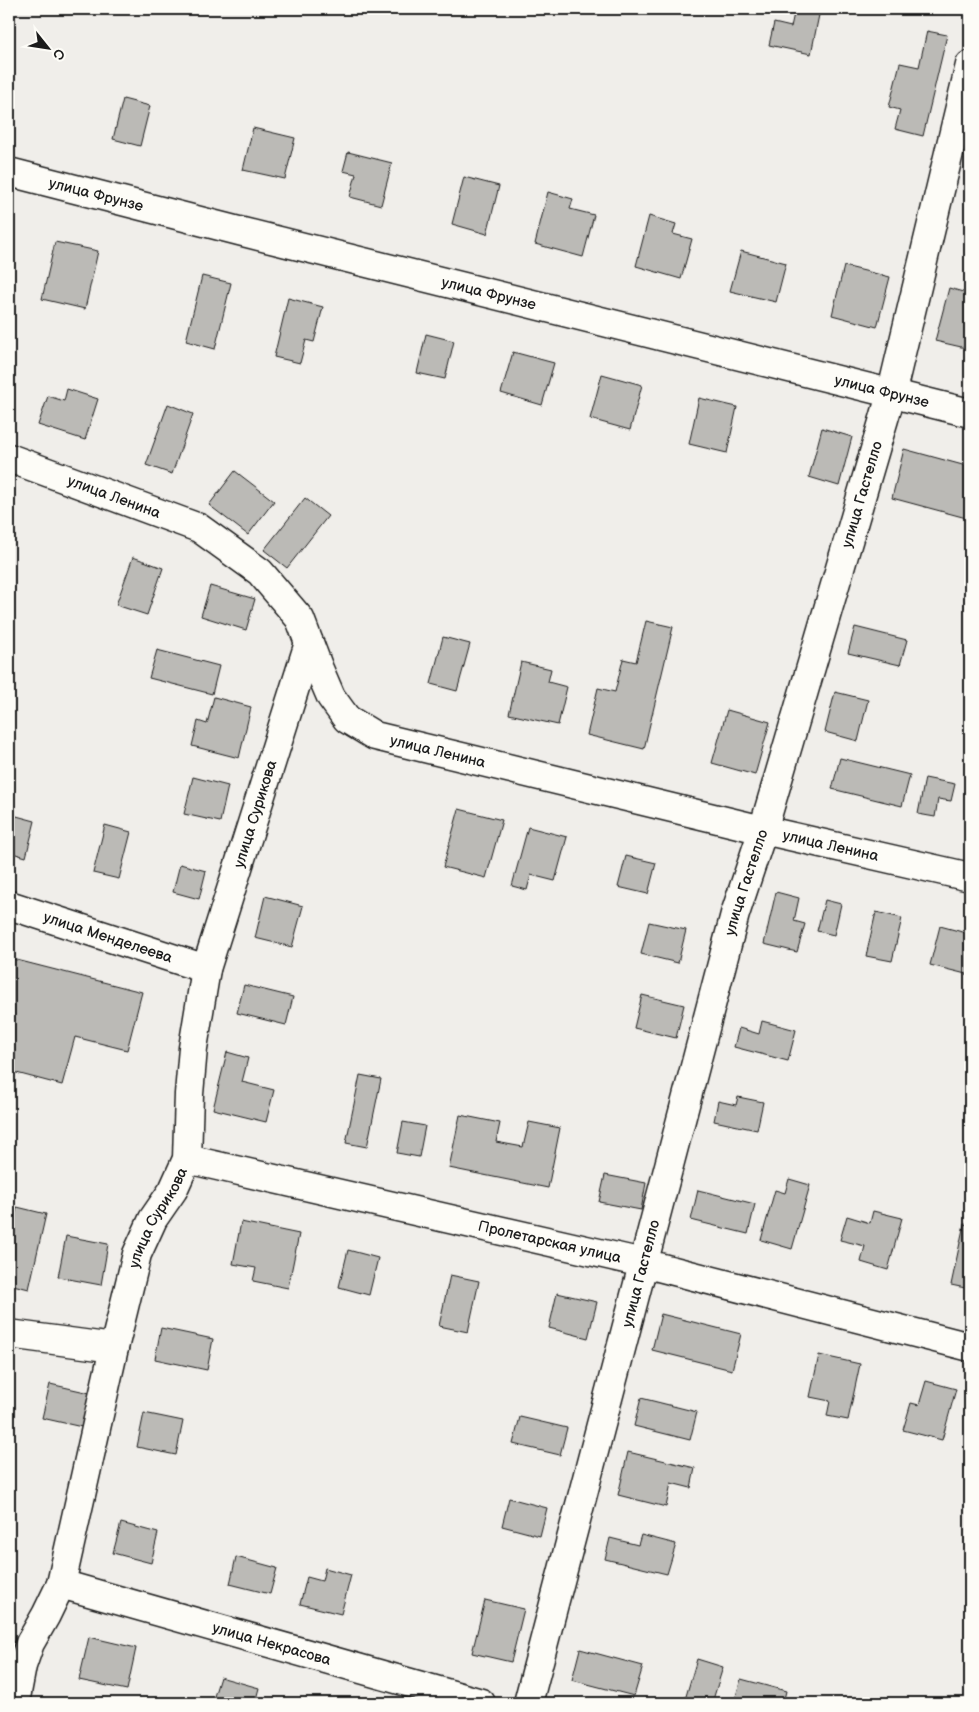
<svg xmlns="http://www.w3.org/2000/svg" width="979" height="1712" font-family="'Balsamiq Sans',sans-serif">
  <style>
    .building { fill: #bbbab6; stroke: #1c1c1c }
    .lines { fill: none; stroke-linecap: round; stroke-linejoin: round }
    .minor-casing { stroke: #1c1c1c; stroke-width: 31 }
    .minor { stroke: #fdfcf7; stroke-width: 28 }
    .labels { text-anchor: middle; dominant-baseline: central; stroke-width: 4; stroke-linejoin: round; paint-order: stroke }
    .street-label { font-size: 15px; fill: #1c1c1c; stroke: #fdfcf7 }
  </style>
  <rect width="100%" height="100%" fill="#f0eeea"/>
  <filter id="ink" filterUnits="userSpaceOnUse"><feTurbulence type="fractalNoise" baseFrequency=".02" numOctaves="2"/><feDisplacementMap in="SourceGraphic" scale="10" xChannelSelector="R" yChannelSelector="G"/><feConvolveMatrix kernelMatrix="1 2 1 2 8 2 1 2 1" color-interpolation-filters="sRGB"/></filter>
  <g filter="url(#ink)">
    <path class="building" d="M795 9 820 10 811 54 769 45 774 23 791 27Z
      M927 31 947 35 923 136 895 129 900 110 889 107 900 63 919 67Z
      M123 99 150 106 140 146 113 139Z
      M253 128 295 138 285 179 243 170Z
      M348 152 392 163 381 205 350 197 356 174 343 171Z
      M464 177 499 186 487 234 452 224Z
      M548 192 573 199 570 209 594 215 583 257 535 244Z
      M649 216 676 224 673 234 692 239 681 279 636 266Z
      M55 242 98 251 85 309 42 299Z
      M741 251 786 263 776 302 730 291Z
      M844 266 890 277 877 327 832 315Z
      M202 276 231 283 215 349 186 341Z
      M949 288 970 294V305L967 317 970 318V349L935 341Z
      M288 298 323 307 314 342 306 340 300 363 274 357Z
      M426 334 454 341 445 379 417 373Z
      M513 352 554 363 542 405 501 393Z
      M602 374 642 385 630 430 590 419Z
      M67 389 98 399 85 440 38 425 48 396 64 401Z
      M699 398 737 407 727 453 689 444Z
      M168 404 193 414 172 474 146 465Z
      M822 428 852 437 839 486 809 477Z
      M904 449 970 467V519L892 498Z
      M235 471 274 501 248 535 209 505Z
      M305 498 328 516 287 568 264 550Z
      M133 557 163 568 147 615 116 605Z
      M210 586 255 599 246 630 201 616Z
      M646 621 673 627 644 749 587 735 598 688 615 692 623 659 636 662Z
      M855 627 907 640 900 665 848 653Z
      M443 637 470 644 457 691 431 684Z
      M157 650 219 666 212 694 149 678Z
      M521 662 551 669 548 682 567 687 558 725 509 714Z
      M835 692 868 700 858 741 825 732Z
      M214 697 251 707 239 758 192 746 198 721 207 724Z
      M727 710 770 722 755 775 712 763Z
      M840 758 910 775 902 806 832 789Z
      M193 777 228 786 220 822 184 814Z
      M925 778 955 784 951 801 938 799 935 817 918 814Z
      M459 809 502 820 486 878 443 867Z
      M9 814 35 821 26 857 9 852Z
      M105 825 131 832 119 879 93 873Z
      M528 827 567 837 555 881 531 875 527 890 512 886Z
      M626 856 656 863 648 894 618 887Z
      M180 864 206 871 199 899 173 892Z
      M776 892 799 898 794 921 805 924 797 952 764 944Z
      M265 896 303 906 292 947 255 938Z
      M825 900 841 904 834 935 817 931Z
      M876 912 902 918 892 961 866 956Z
      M649 922 686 930 678 963 641 954Z
      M940 926 970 934V975L930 965Z
      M9 958 142 992 127 1050 75 1037 62 1085 9 1071Z
      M244 985 293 997 286 1025 237 1013Z
      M642 995 684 1005 676 1038 634 1028Z
      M762 1021 796 1030 788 1061 734 1047 739 1028 759 1034Z
      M227 1052 248 1058 242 1082 274 1090 266 1122 213 1109Z
      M360 1075 381 1079 367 1147 346 1143Z
      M738 1097 763 1102 757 1130 714 1121 718 1101 736 1105Z
      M460 1115 500 1123 496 1142 523 1147 529 1122 560 1128 548 1188 449 1168Z
      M403 1122 425 1126 419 1157 397 1153Z
      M605 1175 646 1183 641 1210 599 1202Z
      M789 1179 810 1185 792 1249 761 1240 775 1190 785 1193Z
      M698 1190 755 1204 748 1234 691 1220Z
      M17 1207 46 1214 29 1289 9 1284V1261L12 1248H9V1228L12 1229Z
      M873 1211 902 1218 888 1270 861 1262 865 1246 840 1240 847 1216 870 1223Z
      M241 1222 299 1234 288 1288 253 1281 256 1268 233 1264Z
      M964 1224 970 1225V1289L951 1285Z
      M66 1236 108 1244 101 1285 58 1277Z
      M348 1250 378 1258 369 1295 339 1287Z
      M450 1275 479 1281 468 1332 439 1326Z
      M557 1293 597 1302 588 1338 549 1328Z
      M661 1314 741 1334 732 1370 652 1350Z
      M161 1328 213 1339 207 1370 155 1359Z
      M819 1355 860 1364 848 1420 827 1416 830 1401 810 1397Z
      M926 1381 956 1389 942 1440 903 1430 911 1403 919 1405Z
      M50 1384 90 1393 82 1427 42 1418Z
      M641 1398 697 1412 690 1440 634 1426Z
      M144 1413 183 1421 176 1455 137 1447Z
      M520 1417 567 1428 560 1455 513 1444Z
      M628 1452 695 1468 691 1488 671 1483 666 1507 618 1495Z
      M509 1498 547 1508 540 1536 502 1526Z
      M121 1523 158 1533 151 1563 113 1553Z
      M641 1535 676 1544 667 1574 605 1559 610 1538 638 1545Z
      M236 1557 277 1568 270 1594 230 1584Z
      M325 1568 351 1575 341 1614 300 1604 307 1577 322 1581Z
      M485 1600 524 1609 511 1662 472 1653Z
      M89 1637 136 1648 127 1690 79 1680Z
      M580 1649 643 1666 634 1696 572 1680Z
      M697 1659 723 1667 712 1703H684Z
      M220 1677 259 1688 255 1703H212Z
      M741 1679 786 1691 783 1703H734Z"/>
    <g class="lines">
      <g class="minor-casing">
        <g id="minor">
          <path id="s1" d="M9 172 239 231 970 413"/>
          <path id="s2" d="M9 458 199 528 260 572 300 619 319 669 331 697 347 719 375 736 763 830 970 877"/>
          <path id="s3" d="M9 905 206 969"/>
          <path id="s4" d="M187 1159 643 1263 970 1347"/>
          <path d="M9 1334 114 1348"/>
          <path id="s5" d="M61 1584 481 1703"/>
          <path id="s6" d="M15 1703 22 1666 30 1643 46 1615 61 1584 114 1348 137 1254 153 1219 173 1190 187 1159 189 1094 193 1048 206 969 309 643"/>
          <path id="s7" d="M528 1703 735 914 763 830 891 395 970 65"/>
        </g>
      </g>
      <use href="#minor" class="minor"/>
    </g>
  </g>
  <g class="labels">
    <g class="street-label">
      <text stroke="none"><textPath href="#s1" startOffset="90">улица Фрунзе</textPath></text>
      <text stroke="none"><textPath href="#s1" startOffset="495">улица Фрунзе</textPath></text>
      <text stroke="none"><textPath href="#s1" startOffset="900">улица Фрунзе</textPath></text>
      <text stroke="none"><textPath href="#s7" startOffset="1254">улица Гастелло</textPath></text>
      <text stroke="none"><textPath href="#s2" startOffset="112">улица Ленина</textPath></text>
      <text stroke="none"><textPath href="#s2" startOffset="548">улица Ленина</textPath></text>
      <text stroke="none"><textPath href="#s6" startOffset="929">улица Сурикова</textPath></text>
      <text stroke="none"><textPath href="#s2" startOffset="952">улица Ленина</textPath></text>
      <text stroke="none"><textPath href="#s7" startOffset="849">улица Гастелло</textPath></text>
      <text stroke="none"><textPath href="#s3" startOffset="104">улица Менделеева</textPath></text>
      <text stroke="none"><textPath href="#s6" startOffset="509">улица Сурикова</textPath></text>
      <text stroke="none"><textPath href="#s4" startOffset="372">Пролетарская улица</textPath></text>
      <text stroke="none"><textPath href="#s7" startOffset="444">улица Гастелло</textPath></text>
      <text stroke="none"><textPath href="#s5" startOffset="219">улица Некрасова</textPath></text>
    </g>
  </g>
  <rect width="979" height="1712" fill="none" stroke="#fdfcf7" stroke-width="30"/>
  <rect x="15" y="15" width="949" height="1682" fill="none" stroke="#1c1c1c" stroke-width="2" filter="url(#ink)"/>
  <g transform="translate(48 48) rotate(120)" stroke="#fdfcf7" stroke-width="4" paint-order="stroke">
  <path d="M0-4L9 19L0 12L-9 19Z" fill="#1c1c1c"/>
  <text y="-8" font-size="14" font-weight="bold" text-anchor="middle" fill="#1c1c1c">С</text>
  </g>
</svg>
